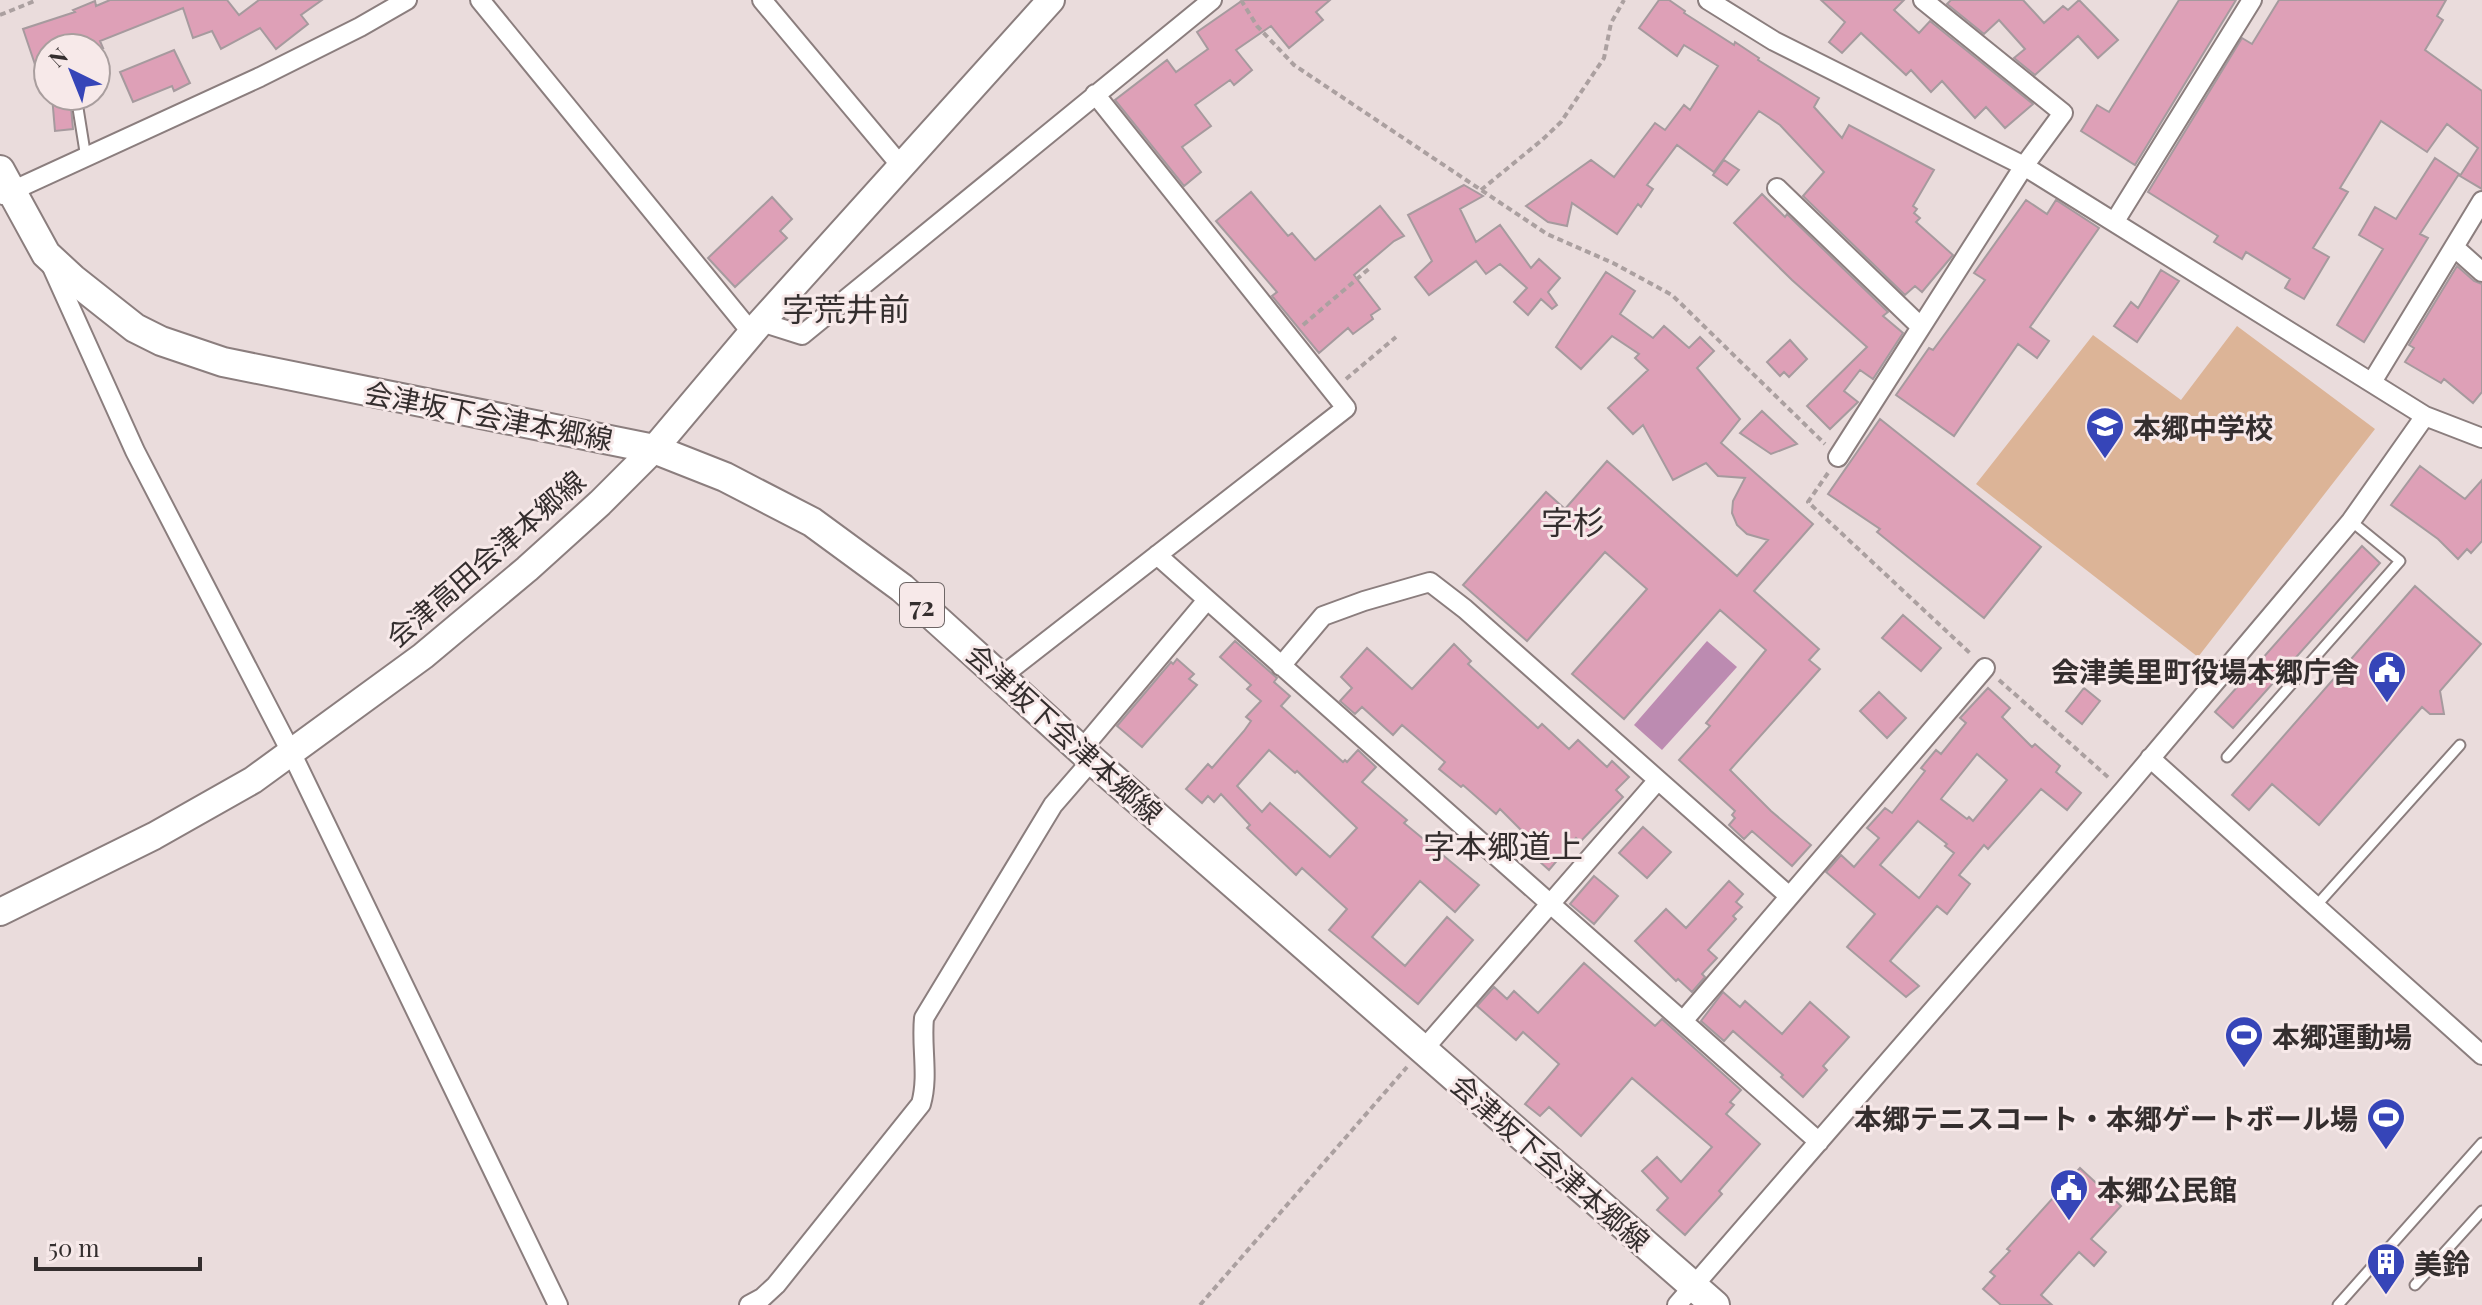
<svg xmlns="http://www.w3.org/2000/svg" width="2482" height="1305" font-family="'Playfair Display','Noto Sans JP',serif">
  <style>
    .green { fill: #dcb497 }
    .water { fill: #bc8bb1 }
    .building { fill: #dea0b7; stroke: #a69a9e; stroke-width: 2; fill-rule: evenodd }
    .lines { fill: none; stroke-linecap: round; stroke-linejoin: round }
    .lane-casing { stroke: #8b7e7e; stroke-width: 13 }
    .street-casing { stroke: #8b7e7e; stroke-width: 22 }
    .secondary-casing { stroke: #8b7e7e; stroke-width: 30 }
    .primary-casing { stroke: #8b7e7e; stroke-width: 32 }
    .path { stroke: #aba0a0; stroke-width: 4; stroke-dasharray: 6 4; stroke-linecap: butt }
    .lane { stroke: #fff; stroke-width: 9 }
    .street { stroke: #fff; stroke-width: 18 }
    .secondary { stroke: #fff; stroke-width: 26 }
    .primary { stroke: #fff; stroke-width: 28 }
    .labels { text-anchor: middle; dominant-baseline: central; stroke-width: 6; stroke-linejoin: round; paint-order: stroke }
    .shield { fill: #f7e9e9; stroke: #6e6666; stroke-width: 2 }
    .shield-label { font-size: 26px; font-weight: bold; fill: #342e2e }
    .street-label { font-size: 28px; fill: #342e2e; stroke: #f7e9e9 }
    .poi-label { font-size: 28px; font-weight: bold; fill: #342e2e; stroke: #f7e9e9; text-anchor: start }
    .quarter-label { font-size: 32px; fill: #342e2e; stroke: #f7e9e9 }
  </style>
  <rect width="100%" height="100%" fill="#eadcdc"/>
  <path class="green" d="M2237 326 2375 429 2198 657 1976 484 2093 335 2181 400Z"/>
  <path class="water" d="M1707 641 1737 667 1662 750 1634 725Z"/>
  <path class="building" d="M110 0H227L239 15 259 0H322L301 15 308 24 276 49 260 28 221 49 212 31 193 38 183 8 100 41 103 48H48V94H45L23 29 75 12 73 10 95 1 96 6Z
    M1243 0H1330L1316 12 1323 20 1289 48 1271 26 1236 50 1252 70 1234 85 1230 80 1195 105 1211 126 1182 147 1201 172 1184 186 1115 100 1167 60 1176 72 1208 49 1197 32Z
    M1659 0H1669L1685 11 1684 13 1734 45 1735 42 1759 58 1758 60 1819 98 1814 107 1842 138 1849 125 1934 170 1913 206 1917 209 1914 213 1920 218 1916 222 1953 255 1922 292 1915 286 1905 295 1803 196 1824 172 1780 125 1759 111 1714 172 1677 145 1647 185 1653 189 1641 207 1638 204 1617 234 1572 203 1567 226 1548 222 1526 206 1591 160 1614 177 1655 123 1665 130 1684 105 1690 110 1718 66 1684 45 1677 56 1639 28Z
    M1821 0H1904L1894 10 1919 33 1930 21 2033 104 2005 128 1986 107 1975 118 1942 81 1931 92 1911 70 1906 75 1861 33 1842 53 1829 42 1845 22Z
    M1951 0H2023L2044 23 2063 6 2068 10 2079 0 2118 40 2098 58 2078 36 2035 75 2014 58 2025 49 1999 20 1984 34 1947 4Z
    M2179 0H2236L2135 165 2081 131 2097 105 2109 112Z
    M2279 0H2446L2437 16 2443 20 2425 50 2482 91V189L2460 176 2478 148 2447 124 2427 152 2381 121 2340 188 2348 192 2313 248 2329 257 2304 299 2285 288 2290 279 2246 252 2242 259 2214 242 2218 236 2148 192 2242 38 2252 44Z
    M174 50 190 83 174 91 172 86 133 102 120 72Z
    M52 96H70L73 129 55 131Z
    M2435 158 2459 174 2420 234 2428 238 2364 342 2337 325 2383 249 2359 235 2375 207 2396 219Z
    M1724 160 1739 170 1727 185 1713 175Z
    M1464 185 1483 196 1460 209 1476 242 1500 225 1531 268 1539 259 1560 278 1548 292 1557 305 1552 309 1541 299 1528 315 1514 302 1527 288 1500 264 1486 274 1476 261 1429 295 1415 277 1432 261 1408 215Z
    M1251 192 1288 236 1292 233 1315 260 1380 206 1404 236 1394 241 1354 275 1380 309 1371 315 1373 319 1353 334 1348 328 1319 353 1272 296 1277 292 1216 221Z
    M1762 194 1785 217 1787 214 1888 312 1883 316 1903 333 1873 379 1860 370 1844 391 1858 402 1830 429 1807 406 1867 347 1792 280 1734 223Z
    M772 197 792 219 780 231 787 238 735 287 708 258Z
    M2026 200 2047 214 2056 200 2099 228 2030 327 2049 341 2037 358 2018 344 1954 436 1896 395 1929 348 1933 350 1985 280 1974 273Z
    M2457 266 2474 281 2482 284V392L2473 403 2444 379 2441 383 2405 362 2414 348 2409 345Z
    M2161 270 2179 281 2137 342 2114 326 2131 302 2138 308Z
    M1606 272 1635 291 1620 314 1653 338 1664 326 1689 348 1700 337 1714 351 1697 368 1740 419 1721 443 1813 524 1754 591 1819 649 1809 660 1820 669 1730 770 1771 811 1811 845 1792 866 1752 831 1744 839 1729 825 1735 818 1732 815 1735 811 1679 760 1710 726 1706 723 1766 650 1720 610 1624 719 1572 674 1647 589 1605 552 1527 641 1463 585 1546 492 1565 509 1607 461 1737 576 1768 540 1747 534 1737 525 1732 513 1733 501 1745 478 1718 476 1706 463 1673 480 1643 425 1633 434 1608 408 1648 370 1635 358 1639 354 1612 336 1581 369 1556 347Z
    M1790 340 1807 359 1789 377 1784 372 1780 376 1767 362Z
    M1762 411 1797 444 1771 454 1740 433Z
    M1880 419 2041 547 1984 618 1877 532 1880 529 1828 494Z
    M2420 466 2465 499 2482 480V541L2471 553 2467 549 2458 559 2438 539 2391 505Z
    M2362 546 2380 563 2233 728 2215 712Z
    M2415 586 2481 644 2440 691 2444 714H2430L2422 707 2319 825 2272 784 2249 810 2232 795Z
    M1903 615 1941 648 1921 671 1882 638Z
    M1235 641 1277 678 1274 682 1290 696 1281 706 1343 762 1345 760 1347 762 1358 750 1376 767 1362 782 1407 820 1404 823 1479 885 1455 912 1420 881 1372 937 1405 966 1447 917 1473 940 1418 1004 1329 930 1347 909 1302 868 1296 875 1247 828 1250 825 1221 794 1214 802 1208 796 1202 803 1186 789 1208 764 1212 768 1244 731 1251 721 1246 717 1261 701 1247 689 1251 685 1220 657ZM1269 750 1295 773 1297 771 1357 828 1330 857 1270 803 1262 812 1237 786Z
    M1454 644 1471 661 1468 664 1538 728 1542 724 1569 749 1578 740 1607 767 1612 761 1629 777 1616 790 1623 797 1580 842 1576 838 1549 870 1529 852 1536 845 1500 809 1496 814 1463 785 1461 787 1439 769 1445 762 1402 725 1393 735 1362 707 1355 714 1340 701 1352 688 1341 677 1367 648 1412 689Z
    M1177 659 1194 674 1189 679 1197 685 1142 747 1117 726 1171 662 1173 664Z
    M1988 688 2010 708 2002 717 2032 747 2035 744 2060 766 2056 772 2081 793 2067 810 2041 789 1988 849 1984 845 1959 875 1970 884 1947 914 1937 906 1890 961 1919 986 1906 997 1847 947 1875 914 1826 872 1841 855 1854 867 1879 838 1867 828 1885 808 1892 813 1925 771 1921 768 1936 750 1941 754 1966 723 1960 718ZM1977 754 2007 780 1973 821 1969 817 1967 819 1941 799ZM1918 821 1947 844 1945 846 1954 853 1919 898 1880 865Z
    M2084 688 2100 701 2082 724 2066 711Z
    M1879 692 1906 718 1887 738 1860 711Z
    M1643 827 1671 852 1647 878 1619 853Z
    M1594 876 1618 896 1594 924 1570 904Z
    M1729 881 1743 894 1736 902 1742 907 1733 916 1736 919 1708 950 1717 958 1702 974 1705 977 1692 992 1678 979 1676 981 1635 941 1666 909 1686 928Z
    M1584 963 1655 1026 1662 1019 1741 1090 1730 1102 1734 1105 1726 1114 1760 1144 1719 1191 1722 1194 1685 1235 1657 1210 1668 1198 1642 1171 1657 1157 1681 1182 1712 1147 1632 1078 1581 1136 1549 1107 1540 1116 1525 1104 1559 1064 1523 1032 1516 1040 1477 1006 1494 987 1507 999 1514 991 1538 1013Z
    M1723 992 1740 1007 1745 1001 1782 1034 1810 1002 1849 1037 1823 1066 1827 1070 1803 1097 1781 1077 1783 1075 1733 1031 1724 1041 1701 1021Z
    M2080 1168 2121 1206 2091 1239 2106 1252 2094 1266 2079 1252 2041 1295 2052 1305H2001L1983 1289 1995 1276 1990 1272 2010 1251 2007 1249Z"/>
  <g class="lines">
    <g class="lane-casing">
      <path id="lane" d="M77 102 86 158
        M2227 757 2400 561 2351 521
        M2316 906 2460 745
        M2415 1285 2482 1211
        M2338 1305 2482 1143"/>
    </g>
    <g class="street-casing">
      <path id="street" d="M480 0 752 333
        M762 0 902 167
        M1708 0 1774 41 2024 166 2425 416 2482 438
        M1777 188 1921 327
        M3 195 260 77 360 27 407 0
        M2115 221 2252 0
        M2454 247 2482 272
        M52 267 135 451 291 752 558 1305
        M761 322 802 335 1212 0
        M2372 382 2482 201
        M1838 457 2024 166 2063 113 1923 0
        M1157 555 1819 1142
        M1281 666 1323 616 1364 601 1430 582 1465 609 1789 896
        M1002 676 1346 408 1095 94
        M1081 750 1207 600
        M2150 758 2482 1055
        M1683 1021 1985 668
        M1423 1050 1658 780
        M749 1305 762 1298 776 1285 921 1104C929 1076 921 1047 924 1018L1053 805 1092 760
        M1677 1305 2123 791 2351 521 2425 416"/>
    </g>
    <g class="secondary-casing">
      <path id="secondary" d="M0 912 154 836 253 780 423 656 527 569 600 503 654 449 761 322 1051 0"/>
    </g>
    <g class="primary-casing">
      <path id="primary" d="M0 170 46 254 73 279 135 328 161 341 223 362 654 449 725 477 812 522 902 588 1092 760 1715 1305"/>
    </g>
    <path class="path" d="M1241 0 1257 26 1294 65 1547 234 1613 263 1672 295 1825 444
      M0 15 37 0
      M1481 190 1542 140 1561 122 1604 58 1611 23 1624 0
      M1303 325 1371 267
      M1346 379 1396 337
      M1828 473 1808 502 1972 655
      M1999 680 2109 778
      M1200 1305 1407 1067"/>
    <use href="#lane" class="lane"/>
    <use href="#street" class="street"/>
    <use href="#secondary" class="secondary"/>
    <use href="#primary" class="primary"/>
  </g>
  <defs>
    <g id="school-pin" transform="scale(2)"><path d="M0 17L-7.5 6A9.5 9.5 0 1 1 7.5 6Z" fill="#3645b8" stroke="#f7e9e9"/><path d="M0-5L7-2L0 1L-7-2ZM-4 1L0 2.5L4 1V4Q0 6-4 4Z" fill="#fff"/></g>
    <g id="civic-pin" transform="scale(2)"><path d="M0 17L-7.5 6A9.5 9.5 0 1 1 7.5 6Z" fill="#3645b8" stroke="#f7e9e9"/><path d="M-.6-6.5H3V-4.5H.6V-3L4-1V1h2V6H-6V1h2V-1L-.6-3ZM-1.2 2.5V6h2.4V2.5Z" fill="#fff"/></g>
    <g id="stadium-pin" transform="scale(2)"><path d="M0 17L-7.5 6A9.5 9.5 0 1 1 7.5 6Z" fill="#3645b8" stroke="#f7e9e9"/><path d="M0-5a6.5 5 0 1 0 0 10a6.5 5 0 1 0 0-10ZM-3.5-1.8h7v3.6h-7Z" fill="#fff"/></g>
    <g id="building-pin" transform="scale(2)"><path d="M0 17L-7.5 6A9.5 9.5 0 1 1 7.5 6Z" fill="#3645b8" stroke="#f7e9e9"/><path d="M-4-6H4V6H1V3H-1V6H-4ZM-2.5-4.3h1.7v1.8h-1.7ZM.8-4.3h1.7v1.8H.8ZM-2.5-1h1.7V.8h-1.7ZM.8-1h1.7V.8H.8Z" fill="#fff"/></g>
  </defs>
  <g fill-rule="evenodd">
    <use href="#school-pin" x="2105" y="426"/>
    <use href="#civic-pin" x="2387" y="670"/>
    <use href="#stadium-pin" x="2244" y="1035"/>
    <use href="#stadium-pin" x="2386" y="1117"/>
    <use href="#civic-pin" x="2069" y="1188"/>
    <use href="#building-pin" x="2386" y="1262"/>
  </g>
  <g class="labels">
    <rect class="shield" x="900" y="583" width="44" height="44" rx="6"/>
    <g class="shield-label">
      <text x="922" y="605">72</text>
    </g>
    <g class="street-label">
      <text transform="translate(489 415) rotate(11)">会津坂下会津本郷線</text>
      <text transform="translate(485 558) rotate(-41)">会津高田会津本郷線</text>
      <text transform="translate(1065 733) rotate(42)">会津坂下会津本郷線</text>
      <text transform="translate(1551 1162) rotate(41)">会津坂下会津本郷線</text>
    </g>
    <g class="poi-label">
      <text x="2133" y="426">本郷中学校</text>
      <text x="2359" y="670" text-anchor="end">会津美里町役場本郷庁舎</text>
      <text x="2272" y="1035">本郷運動場</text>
      <text x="2358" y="1117" text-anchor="end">本郷テニスコート・本郷ゲートボール場</text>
      <text x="2097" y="1188">本郷公民館</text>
      <text x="2414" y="1262">美鈴</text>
    </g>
    <g class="quarter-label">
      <text x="846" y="307">字荒井前</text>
      <text x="1573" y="520">字杉</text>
      <text x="1503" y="844">字本郷道上</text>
    </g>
  </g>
  <g transform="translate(72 72) rotate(317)"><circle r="38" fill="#f7e9e9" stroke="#a99e9e" stroke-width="2"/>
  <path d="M0-6L14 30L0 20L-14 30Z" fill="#3645b8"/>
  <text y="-12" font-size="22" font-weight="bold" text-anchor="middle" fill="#342e2e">N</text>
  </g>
  <path d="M36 1257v12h164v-12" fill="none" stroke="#342e2e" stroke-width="4"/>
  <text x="48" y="1257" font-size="24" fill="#342e2e" stroke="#f7e9e9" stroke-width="6" paint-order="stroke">50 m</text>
</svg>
